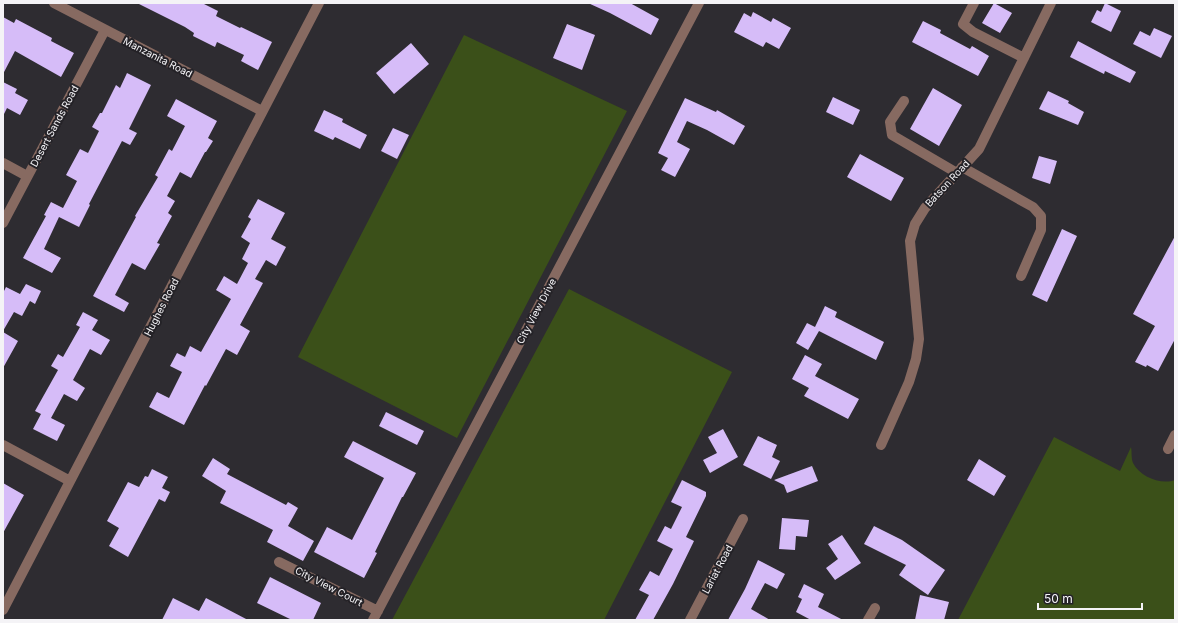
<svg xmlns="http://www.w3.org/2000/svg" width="1178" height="623" font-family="Inter,sans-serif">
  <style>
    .green { fill: #3b5019 }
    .building { fill: #d6bcf8 }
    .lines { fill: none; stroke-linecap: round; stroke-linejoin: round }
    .minor { stroke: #876a61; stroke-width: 10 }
    .labels { text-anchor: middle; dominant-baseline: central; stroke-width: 4; stroke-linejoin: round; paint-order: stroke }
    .street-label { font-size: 10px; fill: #f4f3f6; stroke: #242227 }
  </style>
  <rect width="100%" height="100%" fill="#2e2c31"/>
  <path class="green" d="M464 35 627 111 457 438 298 357Z
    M569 289 732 372 604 620H392Z
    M1054 437 1120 471 1131 447C1132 451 1131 458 1133 463 1140 477 1161 485 1175 480V620H958Z"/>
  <path class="building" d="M137 3H202L218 11 216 16 240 28 241 27 272 42 258 70 241 61 244 55 217 42 215 47 193 36 194 33 185 27Z
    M588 3H630L659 19 651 35 610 13Z
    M994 3 1012 13 1000 33 982 23Z
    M1105 3 1121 11 1111 32 1091 22 1097 10 1101 12Z
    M753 12 771 22 773 18 791 28 779 49 766 42 763 47 734 32 744 13 751 17Z
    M3 17 14 23 16 19 52 38 51 41 74 53 61 77 15 51 3 74Z
    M923 21 941 30 940 33 970 49 972 46 989 56 978 76 912 42Z
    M567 24 595 35 582 70 553 58Z
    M1154 28 1172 36 1161 58 1133 44 1140 31 1150 36Z
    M1078 41 1136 72 1130 83 1105 71 1104 74 1070 57Z
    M411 43 429 64 394 94 376 73Z
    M127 73 151 85 129 129 137 133 130 145 122 141 89 204 90 205 79 227 59 217 44 249 61 258 52 273 23 258 46 216 44 215 51 202 63 208 77 181 66 175 80 149 88 153 99 131 92 127 100 113H102L116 85 120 88Z
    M3 82 17 89 15 93 28 100 20 115 7 108 3 116Z
    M933 88 962 105 939 146 910 129Z
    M1048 91 1069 101 1068 103 1084 112 1078 125 1039 109Z
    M833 97 860 110 853 125 826 112Z
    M685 98 716 112 717 110 745 126 734 145 707 130 687 121 677 142 690 149 675 177 661 170 668 158 658 153Z
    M176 99 217 121 208 138 213 141 206 152H205L191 178 180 172 167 196 175 201 168 213 172 216 157 243 160 244 145 270 132 263 115 295 129 303 124 312 93 296 136 217 135 216 158 177 155 175 169 149 172 151 185 126 167 116Z
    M324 110 343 119 342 122 367 135 360 149 335 137 333 140 314 131Z
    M393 128 409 135 397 159 381 151Z
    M860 154 904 178 891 201 847 177Z
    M1039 156 1057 161 1050 184 1032 178Z
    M258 199 285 213 271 239 286 247 276 266 266 260 255 279 263 283 240 325 250 331 237 355 226 349 206 386 205 385 184 425 149 407 157 392 169 398 182 372 170 366 177 353 185 357 190 346 201 352 231 299 216 290 224 276 237 284 248 263 242 259 250 243 241 237 251 219 248 217Z
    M1062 229 1077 236 1047 302 1032 295Z
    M1175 236V339L1158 371 1147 365 1146 367 1135 362 1155 326 1133 314Z
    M26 284 41 291 35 304 30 301 22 316 14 312 3 331V293L6 287 20 294Z
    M825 306 837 312 835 317 884 342 876 360 819 331 808 350 796 343 807 323 815 327Z
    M83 312 98 320 92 330 110 340 101 355 90 349 73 380 85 388 77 401 64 394 51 418 65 425 57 441 33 429 41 414 35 411 58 370 51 366 58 354 63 357 80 327 76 325Z
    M3 332 18 341 3 368Z
    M805 355 822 364 815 376 859 399 848 419 804 396 809 388 792 379Z
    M386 412 424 431 417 445 379 426Z
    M723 429 738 457 710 473 703 460 717 453 708 437Z
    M758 436 777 445 772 457 780 461 771 479 743 465Z
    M353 441 416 473 403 497H402L375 552 377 553 364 578 314 552 327 527 352 540 384 478 344 457Z
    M213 458 230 469 227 474 286 505 288 502 298 508 288 526 314 541 303 561 267 542 273 530 220 503 226 491 202 476Z
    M979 459 1006 476 994 496 967 480Z
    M812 466 818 481 787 493 784 485 774 480Z
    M152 469 168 477 162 488 170 492 165 502 159 499 128 557 109 546 119 528 107 521 128 482 139 487 145 476 148 477Z
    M682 480 706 492V496L686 537 694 541 673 584 653 620H635L649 595 639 590 650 571 659 576 673 549 657 541 665 526 671 529 682 507 671 502Z
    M3 483 24 495 3 533Z
    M782 518 809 520 807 537 796 536 795 550 779 549Z
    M874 526 902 540 945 570 928 595 899 575 906 565 864 544Z
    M842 535 861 563 835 580 826 568 838 559 828 544Z
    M758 560 785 574 777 589 765 583 751 609 770 620H728L745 589Z
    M270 577 321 603 313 620H292L257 603Z
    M804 584 824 594 818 607 843 620H811L796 612 802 599 798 597Z
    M920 595 949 602 944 620H915Z
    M173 598 199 611 206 598 248 620H162Z"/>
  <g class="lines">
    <path class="minor" d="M54 3 262 111
      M974 3 963 24 973 32 1024 58
      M904 101 890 122 892 135 957 173
      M3 163 27 176
      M962 167 1033 207 1041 216V230L1021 276
      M3 223 105 30
      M3 445 70 481
      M881 445 909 382 916 359 919 339 910 241 915 224 925 208 979 149 1051 3
      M1168 449 1175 435
      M279 562 378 611
      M3 610 319 3
      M373 620 699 3
      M690 620 743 519
      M868 620 875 608"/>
  </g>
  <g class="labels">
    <g class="street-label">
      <text transform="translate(158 57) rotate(27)">Manzanita Road</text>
      <text transform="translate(54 126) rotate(-62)">Desert Sands Road</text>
      <text transform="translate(947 183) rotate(-47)">Batson Road</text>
      <text transform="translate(161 307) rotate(-63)">Hughes Road</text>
      <text transform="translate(536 311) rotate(-62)">City View Drive</text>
      <text transform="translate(717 569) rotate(-62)">Lariat Road</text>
      <text transform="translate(329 586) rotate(27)">City View Court</text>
    </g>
  </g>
  <rect width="1178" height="623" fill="none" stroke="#f4f3f6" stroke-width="8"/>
  <path d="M1038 603v6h104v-6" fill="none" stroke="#f4f3f6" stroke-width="2"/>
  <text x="1044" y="603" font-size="12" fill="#f4f3f6" stroke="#242227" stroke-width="3" paint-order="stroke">50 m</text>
</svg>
